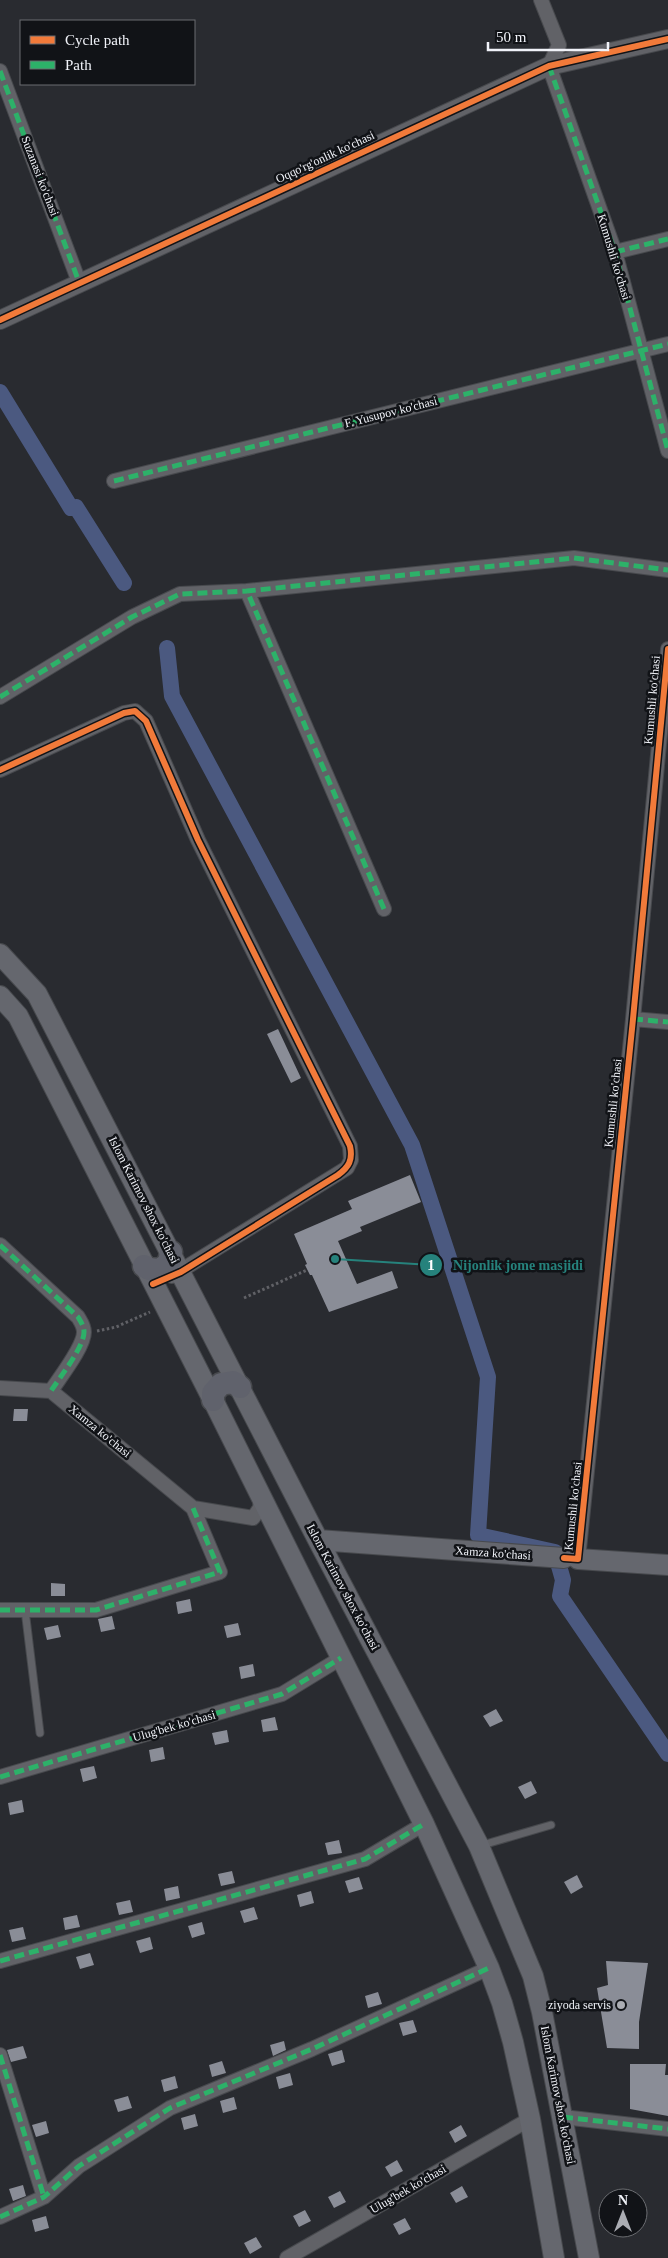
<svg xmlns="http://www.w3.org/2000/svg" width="668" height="2258" font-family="'Times New Roman',serif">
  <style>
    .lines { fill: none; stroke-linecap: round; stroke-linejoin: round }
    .canal { stroke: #4b5980; stroke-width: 16 }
    .building { fill: #8a8d97 }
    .service-casing { stroke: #47494d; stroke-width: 9 }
    .minor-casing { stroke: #47494d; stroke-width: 16 }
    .tertiary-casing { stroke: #47494d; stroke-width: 20 }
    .secondary-casing { stroke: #47494d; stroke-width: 22 }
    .primary-casing { stroke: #47494d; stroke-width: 25 }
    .path { stroke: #606166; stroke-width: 3; stroke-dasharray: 2.5 2.5; stroke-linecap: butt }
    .service { stroke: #616267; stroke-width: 7 }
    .minor { stroke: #616267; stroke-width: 14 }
    .tertiary { stroke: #616267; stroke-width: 18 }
    .secondary { stroke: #65676e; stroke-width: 20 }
    .primary { stroke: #60626c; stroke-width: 22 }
    .quiet { stroke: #2db169; stroke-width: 5; stroke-dasharray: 10 5; stroke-linecap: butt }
    .cycleway-casing { stroke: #111317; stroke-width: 9 }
    .cycleway { stroke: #f17a3a; stroke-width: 6 }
    .poi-dot { fill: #abadb3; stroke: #111317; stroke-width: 2 }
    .labels { text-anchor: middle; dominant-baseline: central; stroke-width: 5; stroke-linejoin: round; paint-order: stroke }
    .street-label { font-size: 12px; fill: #f1f3f9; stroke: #111317 }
    .poi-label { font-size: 12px; fill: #f1f3f9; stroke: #111317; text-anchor: end }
    .leader { fill: none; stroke: #26827c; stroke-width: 2 }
    .callout-dot { fill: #26827c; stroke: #111317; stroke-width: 2 }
    .mark-label { font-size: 15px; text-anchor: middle; font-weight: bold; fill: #fff }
    .callout-label { font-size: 14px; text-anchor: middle; font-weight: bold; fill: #26827c; stroke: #111317; stroke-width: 5; stroke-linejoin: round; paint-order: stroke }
  </style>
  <rect width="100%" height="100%" fill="#292b30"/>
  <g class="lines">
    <path class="canal" d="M0 392 71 508 76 507 124 583
      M167 648 172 696 412 1145 488 1377 478 1535 555 1552 563 1580 560 1596 668 1754"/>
  </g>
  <path class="building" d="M278 1029 301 1078 291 1083 267 1034Z
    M410 1175 421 1202 360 1227 362 1231 338 1241 357 1284 392 1271 398 1288 329 1312 312 1275H310L305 1265 307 1264 294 1234 352 1209 348 1201Z
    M14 1409H28L27 1421H13Z
    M51 1583 65 1584V1596H51Z
    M190 1599 192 1611 178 1614 176 1602Z
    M112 1616 115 1629 101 1632 98 1619Z
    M238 1623 241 1635 227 1638 224 1626Z
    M58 1625 61 1637 47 1640 44 1628Z
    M253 1664 255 1676 241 1679 239 1667Z
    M496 1709 503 1721 490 1727 483 1716Z
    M275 1717 278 1730 263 1732 261 1720Z
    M227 1730 229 1742 215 1745 212 1733Z
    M163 1747 165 1759 151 1762 149 1750Z
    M94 1766 97 1778 83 1782 80 1769Z
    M531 1781 537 1793 525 1799 518 1787Z
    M22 1800 24 1812 10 1815 8 1803Z
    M339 1840 342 1853 328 1855 325 1843Z
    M232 1871 235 1883 221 1886 218 1874Z
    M577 1875 583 1887 571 1894 564 1882Z
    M359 1877 363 1889 349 1893 345 1881Z
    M178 1886 180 1898 166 1901 164 1889Z
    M311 1891 314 1903 300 1907 297 1895Z
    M130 1900 133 1912 119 1915 116 1903Z
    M254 1907 258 1919 244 1923 240 1911Z
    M77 1915 80 1927 65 1930 63 1918Z
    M202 1922 205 1934 192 1938 188 1926Z
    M23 1927 26 1939 12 1942 9 1930Z
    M150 1937 153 1949 140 1953 136 1941Z
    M90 1953 94 1965 80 1969 76 1957Z
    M606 1961 648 1963 639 2022V2049L607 2048 597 1988 608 1985Z
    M378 1992 382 2004 368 2008 365 1996Z
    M413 2020 417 2032 403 2036 399 2023Z
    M284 2041 286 2050 273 2056 270 2045Z
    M23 2046 27 2058 11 2062 7 2050Z
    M342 2050 345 2062 332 2066 328 2054Z
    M222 2061 226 2073 212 2077 209 2065Z
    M630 2064H666L665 2075H668V2116L630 2109Z
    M290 2073 293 2085 279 2089 276 2077Z
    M175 2076 178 2088 164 2092 161 2080Z
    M128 2096 132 2108 118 2112 114 2100Z
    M234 2097 237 2109 223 2113 220 2101Z
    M195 2114 198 2126 184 2130 181 2118Z
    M46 2121 49 2133 36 2137 32 2125Z
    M461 2125 467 2136 455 2143 449 2132Z
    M397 2160 403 2171 391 2177 385 2167Z
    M23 2185 26 2196 13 2201 9 2189Z
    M462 2186 468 2197 456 2203 450 2193Z
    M340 2191 346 2202 334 2208 328 2197Z
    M305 2210 311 2221 299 2227 293 2216Z
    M46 2216 49 2228 35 2232 32 2220Z
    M405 2218 411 2229 399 2235 393 2224Z
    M256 2237 262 2247 250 2254 244 2243Z"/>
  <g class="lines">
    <g class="service-casing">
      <path id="service" d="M25 1610 40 1733
        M479 1846 551 1825"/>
    </g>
    <g class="minor-casing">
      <path id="minor" d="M541 0 559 45 549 66 615 252 668 451
        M0 71 79 282
        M615 252 668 239
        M114 481 668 344
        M0 697 132 617 180 594 247 591
        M0 770 124 713 135 711 146 721 198 840 350 1146 351 1160 347 1168 172 1276
        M384 909 247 591 574 558 668 570
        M633 1019 668 1022
        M0 1245 78 1317C81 1322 84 1326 84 1332 84 1347 60 1377 51 1391
        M0 1388 51 1391 193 1508 253 1518 260 1508 261 1497
        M578 1559 633 1019 668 649
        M0 1610H96L220 1572 193 1508
        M0 1777 282 1694 341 1658
        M0 1961 365 1859 424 1824
        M0 2055 44 2197
        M563 2117 668 2129
        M0 2217 44 2197 79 2166 170 2108 312 2049 489 1968
        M287 2258 530 2119"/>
    </g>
    <g class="tertiary-casing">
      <path id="tertiary" d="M0 320 549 66 668 39"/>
    </g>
    <g class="secondary-casing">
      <path id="secondary" d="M0 954 37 994 318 1540 479 1846 533 1976 542 2012 589 2258
        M0 996 18 1016 213 1400 424 1824 489 1968 502 2003 513 2042 530 2119 554 2258
        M318 1540 564 1558
        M578 1559 668 1565"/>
    </g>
    <g class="primary-casing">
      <path id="primary" d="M144 1266 149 1269 160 1270 169 1263 171 1252
        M213 1400V1393L221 1384 233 1382 240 1387"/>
    </g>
    <path class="path" d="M244 1298 307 1270
      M97 1331 116 1327 150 1312"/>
    <use href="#service" class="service"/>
    <use href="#minor" class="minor"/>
    <use href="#tertiary" class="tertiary"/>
    <use href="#secondary" class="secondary"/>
    <use href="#primary" class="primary"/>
    <path class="quiet" d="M549 66 615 252 668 451
      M0 71 79 282
      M615 252 668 239
      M114 481 668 344
      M0 697 132 617 180 594 247 591
      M384 909 247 591 574 558 668 570
      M633 1019 668 1022
      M0 1245 78 1317C81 1322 84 1326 84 1332 84 1347 60 1377 51 1391
      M0 1610H96L220 1572 193 1508
      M0 1777 282 1694 341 1658
      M0 1961 365 1859 424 1824
      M0 2055 44 2197
      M563 2117 668 2129
      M0 2217 44 2197 79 2166 170 2108 312 2049 489 1968"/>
    <g class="cycleway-casing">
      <path id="cycleway" d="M0 320 549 66 668 39
        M0 770 124 713 135 711 146 721 198 840 350 1146C353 1160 349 1167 338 1175L181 1272 153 1284
        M564 1558 578 1559 633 1019 668 649"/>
    </g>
    <use href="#cycleway" class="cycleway"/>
  </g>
  <circle class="poi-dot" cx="621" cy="2005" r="5"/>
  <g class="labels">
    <g class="street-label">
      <text transform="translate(325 157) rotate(-25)">Oqqo'rg'onlik ko'chasi</text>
      <text transform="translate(40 176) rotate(69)">Suzanasi ko'chasi</text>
      <text transform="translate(614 257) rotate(73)">Kumushli ko'chasi</text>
      <text transform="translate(391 412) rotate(-14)">F. Yusupov ko'chasi</text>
      <text transform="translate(652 700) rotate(-85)">Kumushli ko'chasi</text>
      <text transform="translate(613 1103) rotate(-84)">Kumushli ko'chasi</text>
      <text transform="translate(144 1200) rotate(63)">Islom Karimov shox ko'chasi</text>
      <text transform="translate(100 1431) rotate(39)">Xamza ko'chasi</text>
      <text transform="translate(573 1506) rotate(-84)">Kumushli ko'chasi</text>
      <text transform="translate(493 1553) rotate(4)">Xamza ko'chasi</text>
      <text transform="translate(343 1587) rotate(62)">Islom Karimov shox ko'chasi</text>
      <text transform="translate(174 1726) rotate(-16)">Ulug'bek ko'chasi</text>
      <text transform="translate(558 2095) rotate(79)">Islom Karimov shox ko'chasi</text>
      <text transform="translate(408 2189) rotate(-30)">Ulug'bek ko'chasi</text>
    </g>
    <g class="poi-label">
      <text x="611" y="2005">ziyoda servis</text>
    </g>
  </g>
  <path class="leader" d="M335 1259L431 1265"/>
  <g class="callout-dot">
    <circle cx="335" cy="1259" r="5"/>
    <circle cx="431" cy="1265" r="12"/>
  </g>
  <g class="mark-label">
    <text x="431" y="1270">1</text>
  </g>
  <g class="callout-label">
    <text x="518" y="1270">Nijonlik jome masjidi</text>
  </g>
  <rect x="20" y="20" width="175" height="65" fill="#111317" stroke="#6b6d71"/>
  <rect x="30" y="36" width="25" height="8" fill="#f17a3a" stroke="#6b6d71"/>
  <text x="65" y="45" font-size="15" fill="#f1f3f9">Cycle path</text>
  <rect x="30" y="61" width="25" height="8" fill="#2db169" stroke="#6b6d71"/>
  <text x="65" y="70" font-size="15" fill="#f1f3f9">Path</text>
  <g transform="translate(623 2213)"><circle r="24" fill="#111317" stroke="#6b6d71"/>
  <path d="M0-4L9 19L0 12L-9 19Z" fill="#abadb3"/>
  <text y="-8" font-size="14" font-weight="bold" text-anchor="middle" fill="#f1f3f9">N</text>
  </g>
  <path d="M488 42v8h120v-8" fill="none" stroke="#f1f3f9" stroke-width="2.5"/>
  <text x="496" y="42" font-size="15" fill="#f1f3f9" stroke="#111317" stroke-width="4" paint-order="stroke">50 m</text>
</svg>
